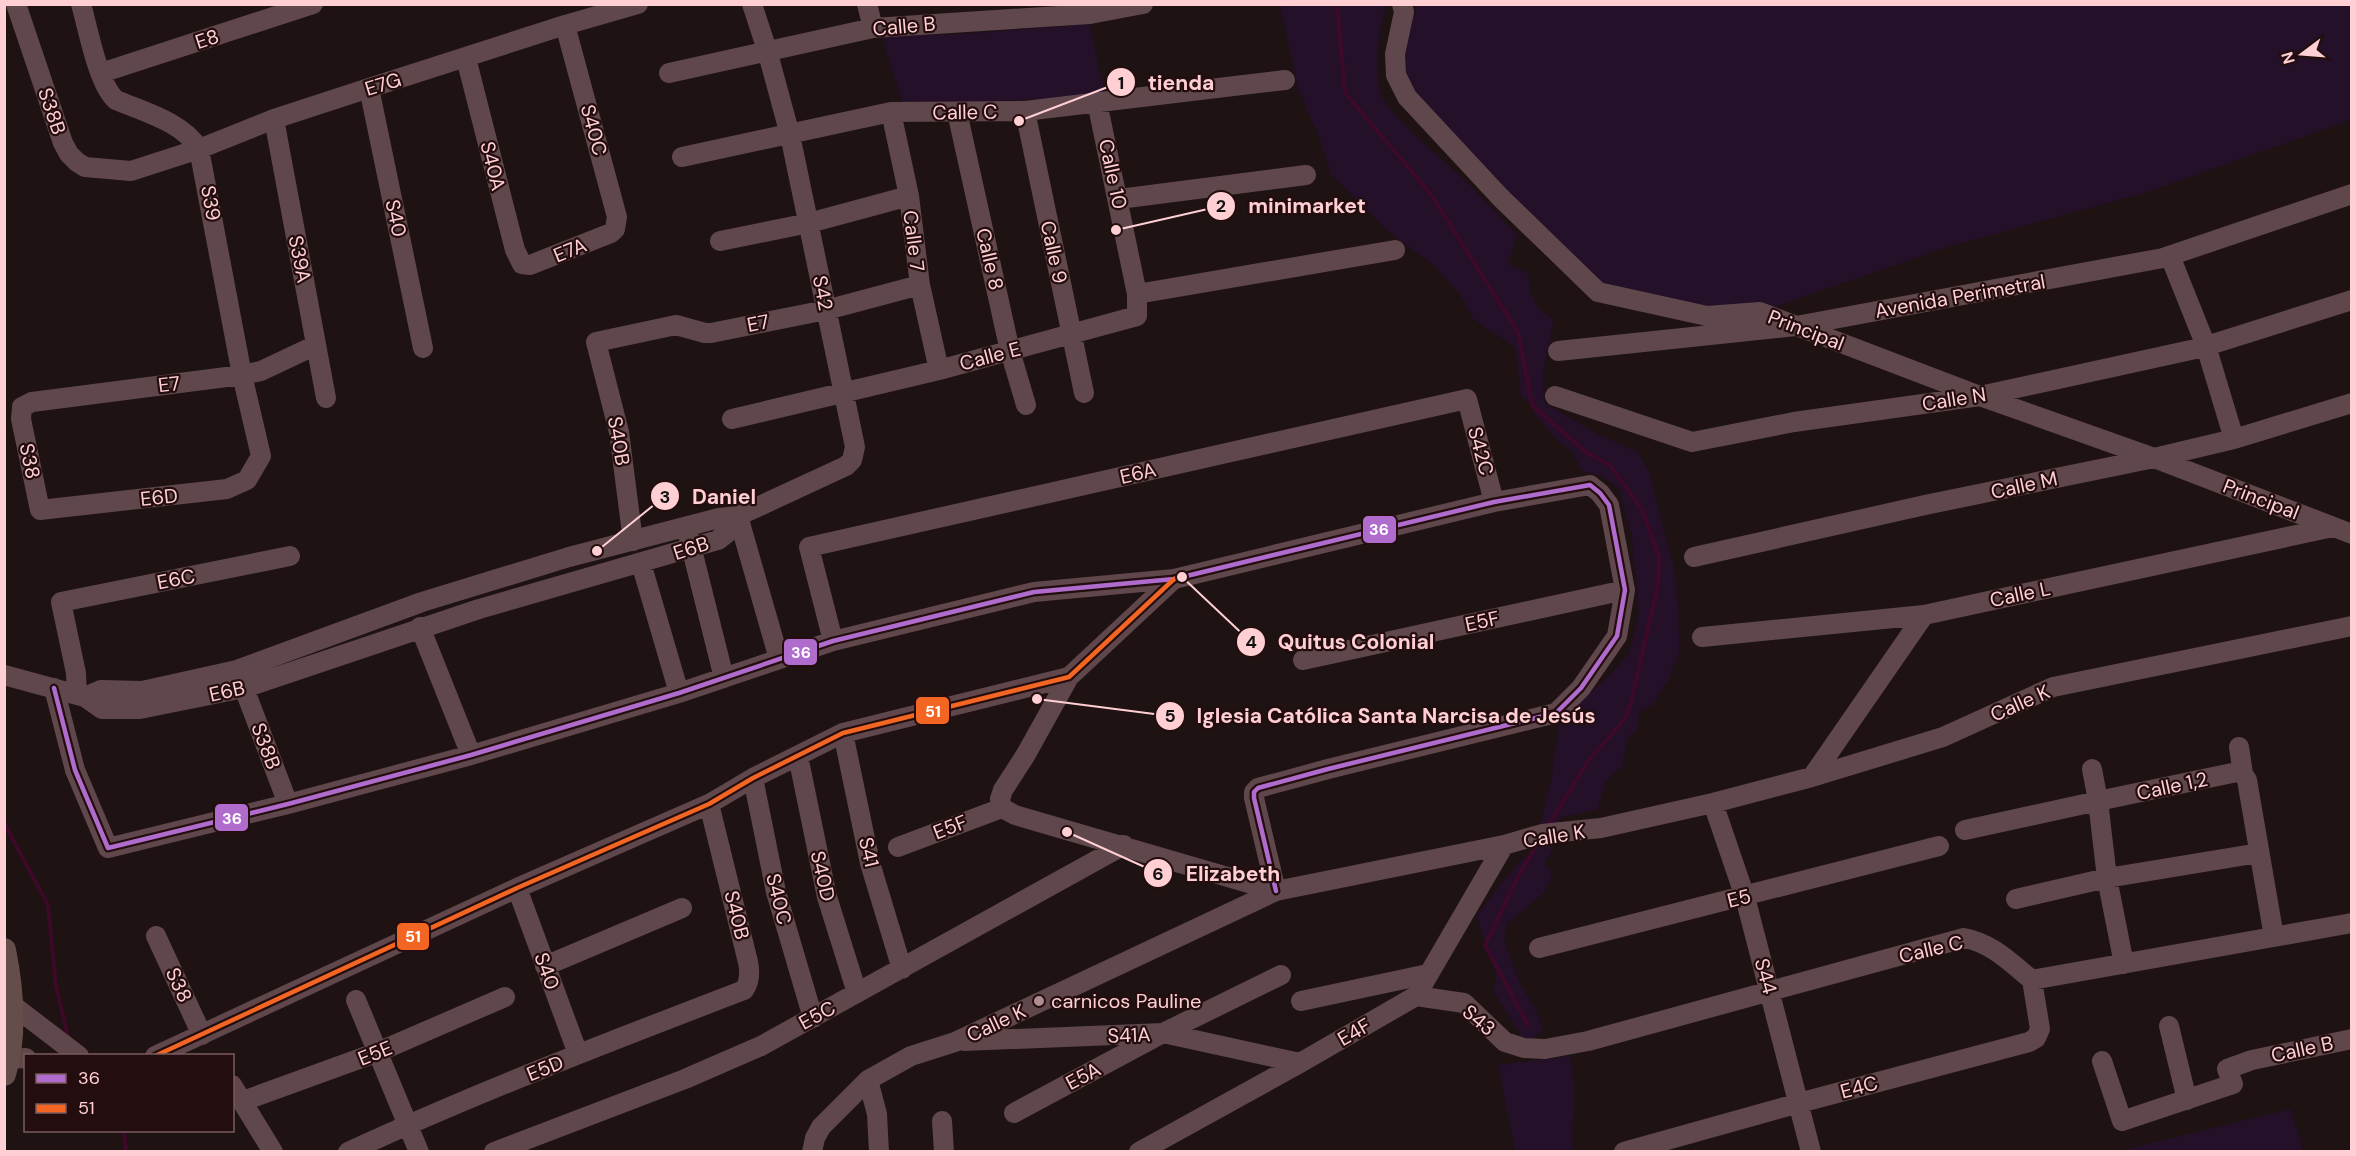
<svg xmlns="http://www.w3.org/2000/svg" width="2356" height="1156" font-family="'DM Sans',sans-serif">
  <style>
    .green { fill: #241029 }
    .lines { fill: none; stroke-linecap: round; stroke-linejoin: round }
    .stream { stroke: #3d0928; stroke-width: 4 }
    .minor { stroke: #5f474b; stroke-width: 20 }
    .major { stroke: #654e4a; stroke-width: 24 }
    .bus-1-casing { stroke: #230d0e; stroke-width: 9 }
    .bus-2-casing { stroke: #230d0e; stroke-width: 9 }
    .bus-1 { stroke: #b06ccc; stroke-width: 4.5 }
    .bus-2 { stroke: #f26522; stroke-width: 4.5 }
    .poi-dot { fill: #b08d90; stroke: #230d0e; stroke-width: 2 }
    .labels { text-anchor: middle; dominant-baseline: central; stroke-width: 4.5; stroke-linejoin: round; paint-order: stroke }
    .street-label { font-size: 20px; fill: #ffcfd4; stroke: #230d0e }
    .poi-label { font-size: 20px; fill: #ffcfd4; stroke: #230d0e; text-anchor: start }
    .leader { fill: none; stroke: #ffcfd4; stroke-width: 2 }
    .callout-dot { fill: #ffcfd4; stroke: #230d0e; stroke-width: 2 }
    .mark-label { font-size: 18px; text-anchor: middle; font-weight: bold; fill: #111 }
    .callout-label { font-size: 21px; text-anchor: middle; font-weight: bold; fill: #ffcfd4; stroke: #230d0e; stroke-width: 4.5; stroke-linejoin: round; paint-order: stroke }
    .line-badge { stroke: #230d0e; stroke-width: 2 }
    .badge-label { font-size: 16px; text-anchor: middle; font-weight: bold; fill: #fff }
  </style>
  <rect width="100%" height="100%" fill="#1e1212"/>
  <path class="green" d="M1280 5H1387C1378 32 1373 68 1382 96 1389 116 1445 161 1463 178 1481 196 1499 216 1517 235L1508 264 1528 273C1531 294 1532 309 1554 318L1543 373 1544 402 1595 433 1638 452 1651 476 1658 509 1675 570 1680 651 1668 680 1653 705 1640 711 1637 730 1627 739 1623 765 1606 781 1597 810 1561 817 1554 847 1545 864 1552 875 1543 894 1507 923 1504 939 1518 979 1536 1010 1543 1030 1531 1040 1521 1036 1494 992 1496 974 1476 916 1516 865 1534 849 1552 775 1560 718 1607 678 1629 653 1639 614 1632 536 1619 488 1600 475 1583 472 1570 449 1558 442 1535 414 1532 405 1521 397 1515 347 1473 319 1459 293 1432 264 1391 234 1332 176 1319 137 1298 89Z
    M1415 5H2351V120L2147 192 1941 249 1760 312 1707 316 1598 292 1407 97 1395 54 1404 12 1416 16Z
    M1089 24 1106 97 903 104 881 35 961 34Z
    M1571 1056 1574 1092 1572 1146 1574 1151H1515L1498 1065Z
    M2291 1109 2303 1151H2119Z"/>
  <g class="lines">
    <path class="stream" d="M1337 4 1345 93 1430 193 1518 332 1532 405 1587 453 1610 465 1642 510 1659 557 1658 585 1631 702 1625 719 1588 761 1548 826
      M4 823 48 905 56 986 68 1037
      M1528 1025 1485 945 1519 875 1538 843
      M124 1130 126 1152"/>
    <path class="minor" d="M16 4 63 143 69 154 77 162 85 167 131 171 199 149 274 119 369 88 565 25 638 4
      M81 4C88 28 98 85 116 100 144 112 183 122 199 149L242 375 261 456 247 480 227 489 40 510 21 419 22 407 32 402 242 375 261 371 316 345
      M867 4 873 28
      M1402 4 1404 12 1395 54 1396 75 1407 97 1500 197 1598 292 1707 316 1760 312 1980 396 2154 458 2352 534
      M466 58 515 250 522 264 530 265 611 233 615 229 617 217 565 25
      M101 73 313 4
      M669 73 873 28 1090 14 1143 4
      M369 88 423 348
      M1025 111 1084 393
      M891 112 909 196 920 285 939 370
      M957 112 1010 351 1026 405
      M274 119 326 398
      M682 157 891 112 1025 111 1285 80
      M1119 199 1306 175
      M720 241 809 223 909 196
      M2170 256 2206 346 2234 439
      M1137 294 1395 250
      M1558 351 1796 326 2163 258 2352 194
      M1555 396 1692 442 1794 422 1980 396 2200 348 2352 300
      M732 419 939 370 1137 316V294L1097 102
      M738 516 779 659
      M689 538 724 678
      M633 541 619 432 596 342 676 325 705 333H711L826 310 920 285
      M1694 557 1925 505 2154 458 2234 439 2352 403
      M641 563 679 693
      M420 627 471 755
      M1702 637 1924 615 2333 527
      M833 641 809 547 1467 399 1494 502
      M1303 660 1625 590
      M4 675 85 697 102 709H140L244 688 479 609 718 540 727 533 738 516
      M54 688 75 770 108 848 288 804 471 755 679 693 833 641 1034 592 1174 579 1494 502 1590 485 1600 493 1609 505 1625 590 1617 636 1581 688 1556 713 1328 769 1258 788 1254 792V798L1276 891
      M244 688 288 804
      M77 695 76 673 61 602 290 556
      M85 697 101 690 142 691 237 670 422 602 569 557 719 518 738 516 846 466 852 460 855 447 790 135 767 50 752 4
      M843 733 870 863 902 969
      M2239 747 2243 774
      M798 756 827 897 857 993
      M1812 777 1924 615
      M753 778 776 892 813 1018
      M1713 803 1745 897 1811 1152
      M1002 808 1015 815 1276 891
      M1002 808 1000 799 1003 790 1025 756 1069 677
      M1965 830 2098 801 2092 769
      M898 847 1002 808
      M517 888 578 1054
      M2016 899 2107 878 2259 853
      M156 936 202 1035
      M1539 948 1939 846
      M2124 964 2107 878 2098 801 2237 772 2243 774 2247 780 2274 937
      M545 966 682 908
      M1416 996 1464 1003 1505 1042 1524 1048 1545 1049 1588 1041 1964 938C1992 943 2011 963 2032 980L2352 923
      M356 1000 419 1152
      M1301 1001 1428 974
      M11 1004 79 1056
      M2169 1026 2187 1100
      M964 1041 1163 1033 1300 1063
      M155 1056 517 888 709 804 753 778 843 733 1069 677 1174 579
      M9 1059 26 1058
      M2102 1061 2122 1121 2233 1084 2227 1069 2252 1060 2352 1039
      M868 1080 877 1114 879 1152
      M232 1085 273 1152
      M243 1101 378 1052 505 997
      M1014 1113 1163 1033 1281 975
      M942 1121 944 1152
      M348 1152C478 1092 611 1041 744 990 750 982 750 972 748 962L709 804
      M494 1152 685 1079 761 1046 1124 845
      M812 1152 815 1138 821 1127 868 1080 911 1056 955 1042 1276 891 1504 845 1542 834 1601 828 1713 803 1812 777 1943 737 2053 687 2352 626
      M1139 1152 1300 1063 1416 996 1504 845
      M1624 1152 1799 1103 2029 1042 2036 1038 2040 1029 2032 980"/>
    <path class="major" d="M4 950C12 990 16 1035 4 1074"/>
    <g class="bus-1-casing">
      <path id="bus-1" d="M54 688 75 770 108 848 288 804 471 755 679 693 833 641 1034 592 1174 579 1494 502 1590 485 1600 493 1609 505 1625 590 1617 636 1581 688 1556 713 1328 769 1258 788 1254 792V798L1276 891"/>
    </g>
    <g class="bus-2-casing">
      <path id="bus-2" d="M155 1056 517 888 709 804 753 778 843 733 1069 677 1174 579"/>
    </g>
    <use href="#bus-1" class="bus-1"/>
    <use href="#bus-2" class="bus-2"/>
  </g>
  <circle class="poi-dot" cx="1039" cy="1001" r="6"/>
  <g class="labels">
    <g class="street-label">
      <text transform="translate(904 26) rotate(-5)">Calle B</text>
      <text transform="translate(207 39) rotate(-18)">E8</text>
      <text transform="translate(383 84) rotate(-17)">E7G</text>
      <text transform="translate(52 111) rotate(71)">S38B</text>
      <text transform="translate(965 112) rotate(-1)">Calle C</text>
      <text transform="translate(594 130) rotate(75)">S40C</text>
      <text transform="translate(493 166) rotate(76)">S40A</text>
      <text transform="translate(1113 174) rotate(78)">Calle 10</text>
      <text transform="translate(211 203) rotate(80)">S39</text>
      <text transform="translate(396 218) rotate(78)">S40</text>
      <text transform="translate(914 241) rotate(83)">Calle 7</text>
      <text transform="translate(570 250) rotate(-22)">E7A</text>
      <text transform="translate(1054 252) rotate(78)">Calle 9</text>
      <text transform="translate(300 259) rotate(79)">S39A</text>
      <text transform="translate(990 259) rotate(77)">Calle 8</text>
      <text transform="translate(823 293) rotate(79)">S42</text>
      <text transform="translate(1960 296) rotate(-10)">Avenida Perimetral</text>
      <text transform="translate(758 323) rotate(-11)">E7</text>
      <text transform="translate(1806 330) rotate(21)">Principal</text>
      <text transform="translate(990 356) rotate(-15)">Calle E</text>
      <text transform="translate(169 384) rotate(-7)">E7</text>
      <text transform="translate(1954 399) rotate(-9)">Calle N</text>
      <text transform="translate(619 441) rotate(80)">S40B</text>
      <text transform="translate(1481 451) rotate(75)">S42C</text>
      <text transform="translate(30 461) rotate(78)">S38</text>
      <text transform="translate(1138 473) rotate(-13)">E6A</text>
      <text transform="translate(2024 485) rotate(-12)">Calle M</text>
      <text transform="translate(159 497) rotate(-6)">E6D</text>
      <text transform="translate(2261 499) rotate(21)">Principal</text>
      <text transform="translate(691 548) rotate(-18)">E6B</text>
      <text transform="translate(176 579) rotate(-11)">E6C</text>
      <text transform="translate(2020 594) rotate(-12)">Calle L</text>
      <text transform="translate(1482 621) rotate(-12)">E5F</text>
      <text transform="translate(227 691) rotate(-13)">E6B</text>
      <text transform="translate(2020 703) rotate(-24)">Calle K</text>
      <text transform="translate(266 746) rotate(69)">S38B</text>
      <text transform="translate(2172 786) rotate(-12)">Calle 1,2</text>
      <text transform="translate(950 827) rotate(-21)">E5F</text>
      <text transform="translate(1554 836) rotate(-9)">Calle K</text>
      <text transform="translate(869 852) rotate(77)">S41</text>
      <text transform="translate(823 876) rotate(77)">S40D</text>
      <text transform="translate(1739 898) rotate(-14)">E5</text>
      <text transform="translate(779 899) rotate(76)">S40C</text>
      <text transform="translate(737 915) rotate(76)">S40B</text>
      <text transform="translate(1931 949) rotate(-13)">Calle C</text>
      <text transform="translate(547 971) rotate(70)">S40</text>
      <text transform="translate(1766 976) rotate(75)">S44</text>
      <text transform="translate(179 985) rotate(65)">S38</text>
      <text transform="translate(817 1015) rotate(-29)">E5C</text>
      <text transform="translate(1479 1020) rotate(40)">S43</text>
      <text transform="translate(996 1023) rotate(-25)">Calle K</text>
      <text transform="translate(1354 1032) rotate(-30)">E4F</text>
      <text transform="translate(1129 1035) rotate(-2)">S41A</text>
      <text transform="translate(2302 1049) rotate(-12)">Calle B</text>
      <text transform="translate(375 1053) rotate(-22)">E5E</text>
      <text transform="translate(545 1068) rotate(-22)">E5D</text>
      <text transform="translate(1083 1076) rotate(-28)">E5A</text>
      <text transform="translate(1859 1087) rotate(-15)">E4C</text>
    </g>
    <g class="poi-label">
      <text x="1051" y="1001">carnicos Pauline</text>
    </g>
  </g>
  <path class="leader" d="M1019 121L1121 82M1116 230L1221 206M597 551L665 496M1182 577L1251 642M1037 699L1170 716M1067 832L1158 873"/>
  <g class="callout-dot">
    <circle cx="1019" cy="121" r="6"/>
    <circle cx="1116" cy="230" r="6"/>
    <circle cx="597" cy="551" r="6"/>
    <circle cx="1182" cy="577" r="6"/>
    <circle cx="1037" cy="699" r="6"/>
    <circle cx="1067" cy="832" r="6"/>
    <circle cx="1121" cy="82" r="15"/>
    <circle cx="1221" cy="206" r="15"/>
    <circle cx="665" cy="496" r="15"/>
    <circle cx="1251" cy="642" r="15"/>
    <circle cx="1170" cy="716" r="15"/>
    <circle cx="1158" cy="873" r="15"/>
  </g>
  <g class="mark-label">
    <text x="1121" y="89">1</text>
    <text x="1221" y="212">2</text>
    <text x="665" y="503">3</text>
    <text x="1251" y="648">4</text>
    <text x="1170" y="722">5</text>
    <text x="1158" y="880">6</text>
  </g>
  <g class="callout-label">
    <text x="1181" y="90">tienda</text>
    <text x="1307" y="213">minimarket</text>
    <text x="724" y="504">Daniel</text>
    <text x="1356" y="649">Quitus Colonial</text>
    <text x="1396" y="723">Iglesia Católica Santa Narcisa de Jesús</text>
    <text x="1233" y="881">Elizabeth</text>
  </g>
  <g class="line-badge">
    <rect x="1362" y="515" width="35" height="29" rx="6" fill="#b06ccc"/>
    <rect x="783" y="638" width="35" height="28" rx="6" fill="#b06ccc"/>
    <rect x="915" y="696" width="35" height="29" rx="6" fill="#f26522"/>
    <rect x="214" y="803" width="35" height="29" rx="6" fill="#b06ccc"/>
    <rect x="396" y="922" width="34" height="29" rx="6" fill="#f26522"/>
  </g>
  <g class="badge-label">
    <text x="1379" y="535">36</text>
    <text x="801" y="658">36</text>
    <text x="933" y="717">51</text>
    <text x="232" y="824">36</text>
    <text x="413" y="942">51</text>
  </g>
  <rect width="2356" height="1156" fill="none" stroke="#ffcfd4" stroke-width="12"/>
  <rect x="24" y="1054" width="210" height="78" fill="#230d0e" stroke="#7b5b5d" stroke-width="1.5"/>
  <rect x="36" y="1074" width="30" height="9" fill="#b06ccc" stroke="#7b5b5d" stroke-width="1.5"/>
  <text x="78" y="1084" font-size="18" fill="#ffcfd4">36</text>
  <rect x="36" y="1104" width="30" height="9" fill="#f26522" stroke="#7b5b5d" stroke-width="1.5"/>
  <text x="78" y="1114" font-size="18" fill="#ffcfd4">51</text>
  <g transform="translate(2302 54) rotate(254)" stroke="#230d0e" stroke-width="4.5" paint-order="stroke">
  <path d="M0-4.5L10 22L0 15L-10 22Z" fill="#ffcfd4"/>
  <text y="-9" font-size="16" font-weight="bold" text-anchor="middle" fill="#ffcfd4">N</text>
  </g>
</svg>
